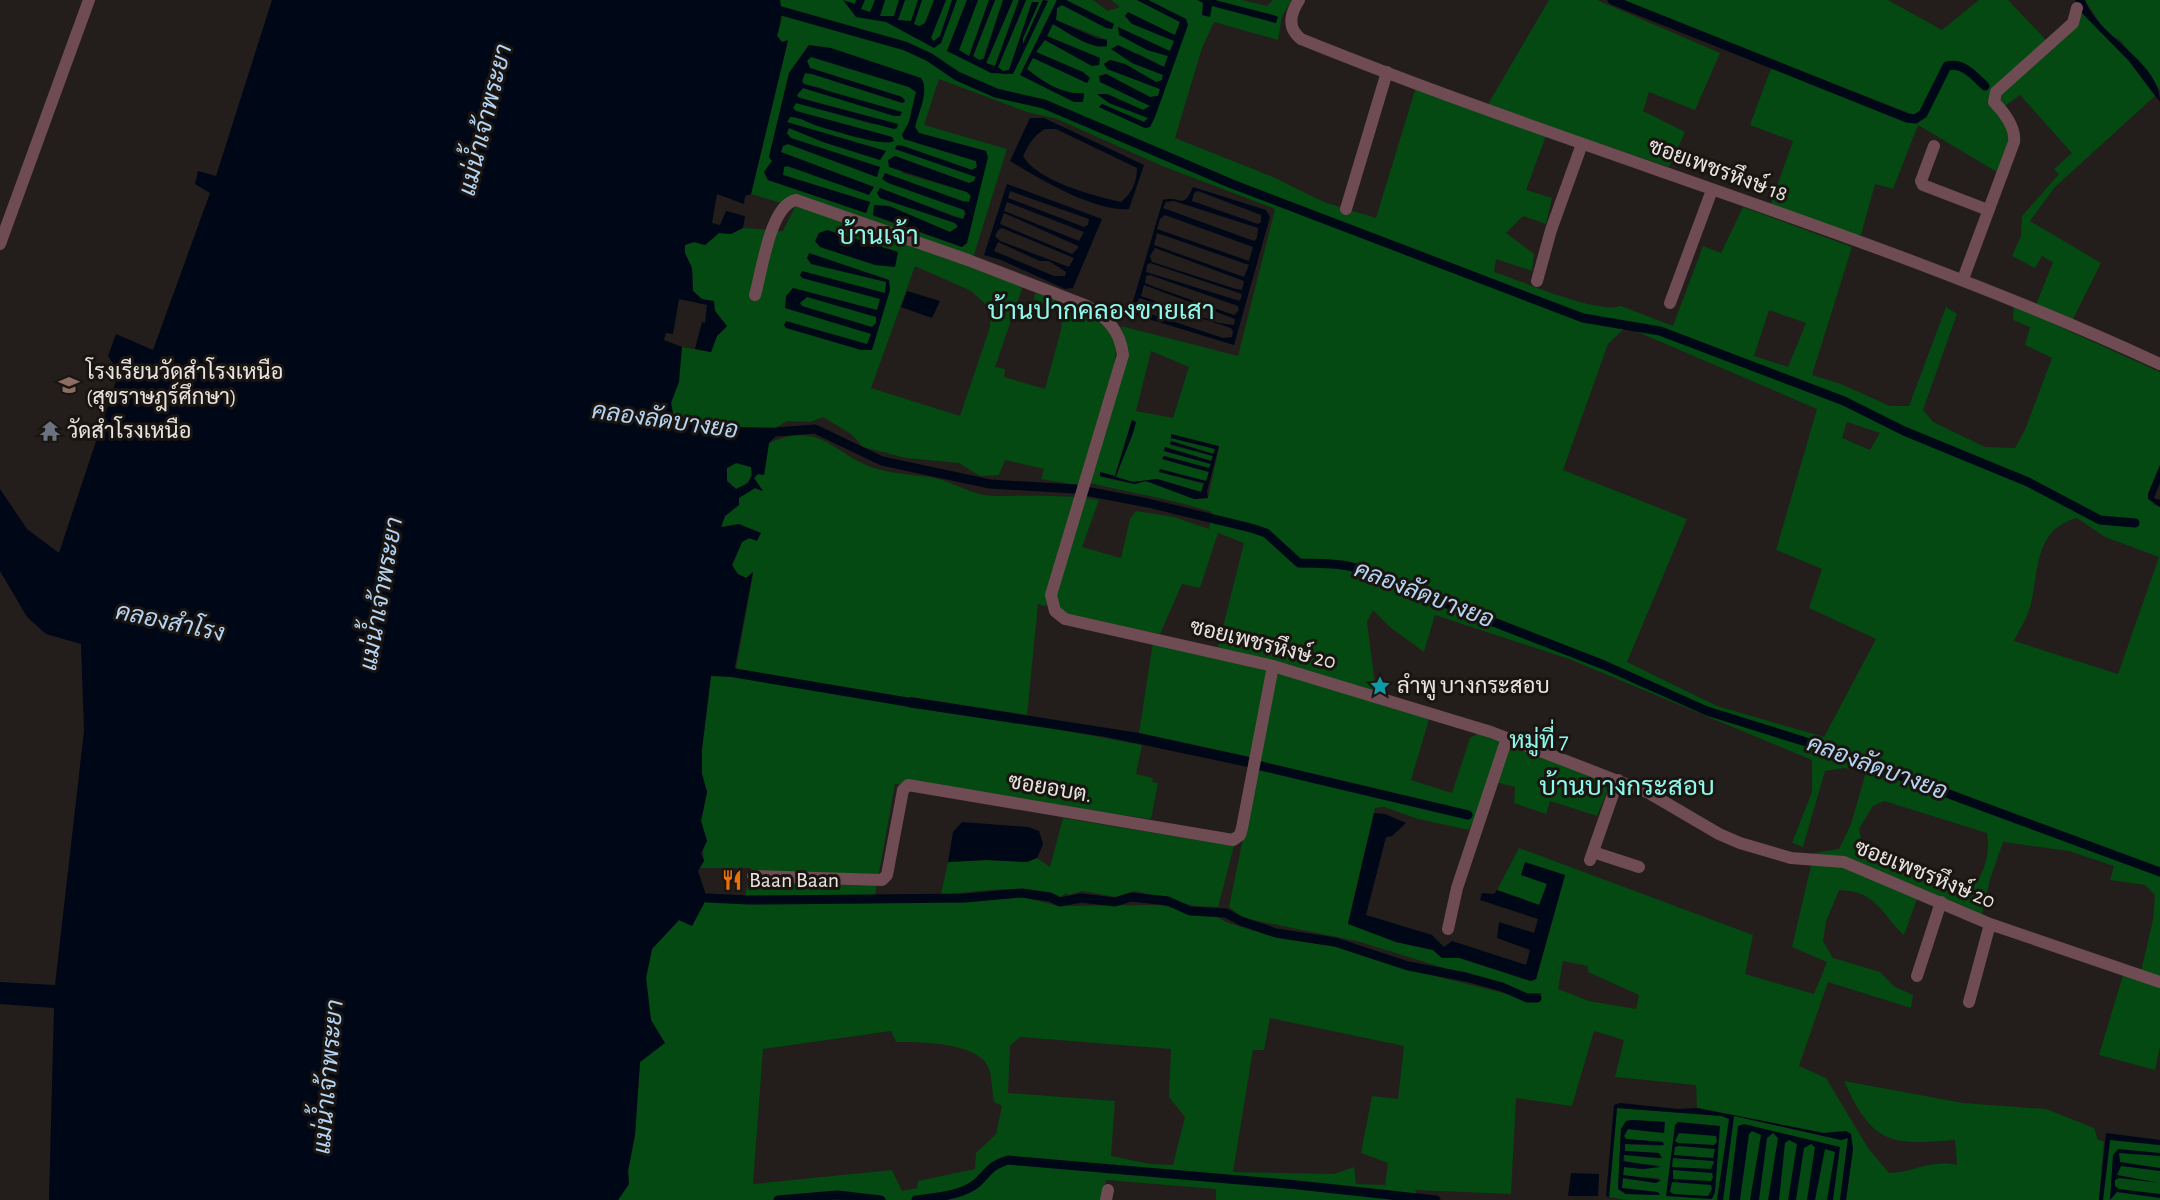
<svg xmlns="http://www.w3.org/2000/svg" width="2160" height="1200" font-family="'Alegreya Sans',Sarabun,sans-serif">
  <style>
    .green { fill: #044812; fill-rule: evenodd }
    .water { fill: #000717; fill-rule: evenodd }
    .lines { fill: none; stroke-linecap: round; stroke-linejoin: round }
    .canal { stroke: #000717; stroke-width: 9 }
    .minor { stroke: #6f4b53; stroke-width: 12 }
    .labels { text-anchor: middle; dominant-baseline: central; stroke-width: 6; stroke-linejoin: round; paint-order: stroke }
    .street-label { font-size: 22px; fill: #e7e4e1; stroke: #1a1511 }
    .poi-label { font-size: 22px; fill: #e7e4e1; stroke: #1a1511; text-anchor: start }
    .water-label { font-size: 24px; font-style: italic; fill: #b5d5f5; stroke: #1a1511 }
    .neighbourhood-label { font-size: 24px; fill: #8ef8ec; stroke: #1a1511 }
    .quarter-label { font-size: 26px; fill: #8ef8ec; stroke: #1a1511 }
  </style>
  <rect width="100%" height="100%" fill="#231e1b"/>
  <path class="green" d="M780 0H967L947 51 1006 75 1031 36 1047 0H1057L1021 75 1074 102H1083L1084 94C1062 95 1044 82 1027 69L1032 57 1087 83 1035 51 1045 40 1092 66 1099 58 1047 36 1052 24 1093 45 1107 40 1056 20 1057 8 1062 5 1112 29 1114 24 1066 0H1093L1108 11 1120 7 1111 0H1137L1180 22 1175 35 1154 33 1175 41 1170 51 1147 50 1168 56 1164 67 1137 53 1132 63 1163 75 1162 81 1156 82 1125 64 1110 60 1104 64 1108 69 1160 89 1158 96 1150 97 1106 74 1101 82 1151 106 1143 110 1107 94 1098 95 1109 103 1149 118 1144 122 1102 104 1099 107 1145 128 1150 127 1186 19 1148 0H1242L1267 6 1273 0H1292L1282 16 1278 40 1214 22 1202 48 1175 138 1273 177 1324 202 1376 218 1416 87 1547 133 1526 190 1552 198 1546 224 1523 216 1506 233 1534 254 1532 271 1496 259 1494 272C1522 281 1597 314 1621 306L1673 326 1703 246 1721 253 1743 207 1852 247 1812 375 1841 384 1890 406H1909L1946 307 1957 314 1923 410 1933 422 1985 447 2015 448 2025 430 2052 358 2025 345 2030 327 2013 320 2014 306 2160 372V465L2148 494 2154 505 2160 507V978L2141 971 2153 920 2155 895 2145 885 2110 880 2114 866 2069 851 2003 842 1990 879 1982 915 1917 899 1904 935C1880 913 1877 891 1839 890L1826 922 1823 941 1833 958 1880 972 1895 987 1913 995 1911 1008 1828 982 1799 1066 1826 1078 1868 1148 1889 1173C1915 1172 1929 1159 1957 1165L1955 1140C1889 1146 1872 1143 1844 1081L1963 1103 2046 1109 2094 1128 2098 1140 2104 1141 2099 1200H1846L1853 1149 1846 1131 1824 1133 1697 1108 1696 1085 1615 1077 1624 1040 1594 1031 1572 1106 1516 1098 1511 1194 1415 1190 1419 1200H1216V1189L1106 1180 1102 1200H618L629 1184 628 1171 635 1135 640 1062 664 1043 651 1020 646 978 652 949 679 920 692 926 705 901 852 903 1022 897 1058 906 1159 905 1215 916 1228 923 1278 938 1344 948 1403 968 1539 1002 1542 993 1528 994 1357 941 1243 918 1229 907 1259 759 1139 733 1153 642 1218 647 1244 543 1218 533 1200 588 1182 584 1160 634 1065 616 1056 603 1044 606 1038 604 1027 715 910 697 908 707 1057 729 1142 745 1136 774 1153 778 1152 782 1158 783 1151 819 895 784 875 895 745 896 751 868H699L704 861 703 850 707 841 701 821 707 792 702 774V749L711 676 736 669 753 574 746 578 738 574 732 566 742 542 761 533 721 528 725 516 738 505V498L755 488 762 491 754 478 758 474 764 475 769 443C821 420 833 454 874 468 893 474 910 474 928 477 950 479 971 496 994 496 1029 496 1063 494 1099 500L1082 547 1121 558 1130 519 1136 511 1174 517 1209 529 1212 512C1172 499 1131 493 1090 483L1128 352 1121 326 1238 356 1275 209 1162 166 1057 119 1027 112 939 79 924 125 1007 149 973 258 1023 286 995 367 1005 369 1004 377 1045 389 1061 330 1063 311 1034 299 1035 293 1082 307 1079 315 1106 322 1117 344 1114 367 1078 485 1041 479 1044 469 1005 460 999 475 980 476 959 463 906 458 863 447 851 434 823 417 810 422 787 421 775 428 705 426 673 414 671 403 682 347 711 352 717 336 727 326 715 311 693 291 692 268 685 253V245L694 242 705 245 719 233 731 234 743 228 783 231 795 207 751 194 788 41 782 42 777 36 782 19ZM809 45 924 91 915 127 919 133 986 151 962 247 873 216 889 206 950 232 958 226 955 223 881 198 885 190 963 219 965 210 921 187 962 201 969 202 971 196 967 192 902 173 895 156 969 183 974 181 976 176 895 149 903 146 972 170 977 167 976 161 904 139 902 135 909 122 916 92 909 87 811 56 807 61 810 68 902 97 905 101 902 103 812 74 805 73 802 81 804 84 822 88 835 97 803 88 797 95 798 97 897 124H872L796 103 793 108 796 111 892 137 894 141C884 147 835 131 821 127 810 124 801 117 790 117L787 123 886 151 880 160 823 142 789 128 786 133 791 138 877 177 788 144 783 146 780 152 874 187 787 166 784 167 783 175 870 202 866 213 768 180 764 172 772 161 769 157 789 73ZM915 266 971 291 991 309 990 327 960 416 871 388ZM1769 310 1806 323 1788 367 1754 356ZM1626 327 1817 409 1776 550 1822 569 1809 608 1876 639 1824 737 1717 706 1627 662 1687 519 1563 470 1608 344ZM1151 351 1189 367 1173 418 1136 411ZM1132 420 1134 431 1129 439 1116 477 1133 482 1157 479 1201 492 1204 484 1159 472 1206 481 1209 472 1162 459 1164 456 1209 468 1211 464 1164 451 1165 447 1212 461 1213 456 1170 445 1171 441 1214 454 1216 449 1171 438 1172 435 1219 447 1208 498 1194 499 1146 481 1134 484 1101 477 1100 472 1115 476ZM1847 422 1880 433 1870 450 1842 438ZM2077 518 2105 537 2159 557 2118 674 2014 641C2019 630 2027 619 2030 607 2040 571 2033 530 2077 518ZM1373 610 1390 627 1424 652 1435 615 1569 659 1812 760V792L1792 843 1803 847 1825 771 1844 768 1866 772 1851 824 1839 849 1814 853 1792 947 1827 962 1814 994 1745 974 1753 935 1519 848 1497 890 1540 905 1547 884 1565 875 1536 979 1531 981 1459 958H1442L1433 950 1396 942 1348 923 1375 808 1384 807 1418 819 1469 830 1491 781 1515 787 1514 803 1546 814 1550 801 1597 816 1611 782 1479 733 1470 738 1452 793 1411 780 1430 716 1376 692 1367 622ZM1884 801 1987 833C1991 856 1983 876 1968 894L1895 867 1864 852 1859 829 1873 806ZM1563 961 1588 966V972L1639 995 1636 1009 1589 1001 1558 989ZM1270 1018 1404 1046 1398 1099 1372 1096 1361 1153 1388 1163 1385 1185 1356 1184 1354 1167 1334 1174 1233 1172 1253 1050H1264ZM891 1031 896 1042C919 1042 980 1042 989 1069 992 1079 992 1091 994 1102L1002 1106 996 1134 976 1153 975 1169 918 1181 917 1188 902 1191 892 1170 753 1184 763 1049ZM1020 1037 1171 1049 1169 1097 1185 1117 1173 1165 1150 1164 1111 1156 1115 1101 1008 1093 1010 1046Z
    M978 0H989L969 57 959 50Z
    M995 0H1003L983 59 979 60 973 56Z
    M1013 0H1019L995 66 986 64Z
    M1026 0H1043L1023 45V38L1039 2H1032L1009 71H1002L998 67Z
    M1549 0H1597L1720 53 1695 110 1649 92 1643 111 1685 132 1669 167 1487 106Z
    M1619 0H1888L1942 30 1979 0H2008L2046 40 1991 94 2015 125 1997 172 1918 125 1893 189 1875 184 1861 235 1844 234 1770 206 1793 141 1750 125 1770 71 1775 66 1918 124 1925 107 1914 115Z
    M2085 0H2160V90L2120 40 2107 34Z
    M2082 13 2129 61 2155 96 2055 187 2030 221 2101 263 2072 321 2036 305 2053 262 2042 256 2035 268 2012 256 2021 236 2022 216 2059 174 2054 169 2072 153 2020 95 2005 106 1999 98 2002 90 2073 28Z
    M736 463 751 467C753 480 748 484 736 489L727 481V468Z
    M1063 818 1234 846 1218 907 1195 906 1135 891 1116 897 1082 891 1069 895 1066 893 1059 898C1025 881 979 893 941 894L948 862 986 860 1027 862 1037 858 1050 867Z
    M2123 975 2160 987V1046L2155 1070 2099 1055Z
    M1617 1108 1722 1116 1730 1119 1717 1200H1628L1609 1197ZM1632 1120 1664 1122 1652 1132 1627 1129 1624 1136 1626 1139 1663 1142 1661 1146 1625 1144V1151L1659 1153 1660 1159 1624 1155 1625 1163 1659 1165 1643 1169 1624 1167 1623 1176 1659 1178 1656 1183 1622 1178V1188L1659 1195 1626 1194 1618 1189 1621 1130 1626 1121Z
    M1734 1116 1841 1140 1848 1138 1840 1200H1723Z
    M2110 1140 2160 1145V1200H2103Z"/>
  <path class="water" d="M272 0H780C782 12 781 22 777 36L782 42 788 40 751 194 745 196 744 204 717 194 712 223 720 225 726 211 745 216 743 228 731 234 719 233 705 245 694 242 685 245V253L692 268 693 291 702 299 714 301 715 311 727 326 717 336 711 352 695 349 702 322 705 323 707 305 679 299 673 334 666 333 664 340 682 347 679 382 671 403 673 414 706 426 775 428V437L769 443 764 475 758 474 754 478 763 491 755 488 739 498V505L725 516 721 527 739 524 761 533 757 541 749 538 742 542 732 565 738 574 746 578 753 572 733 677 711 676 702 749V774L707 792 701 821 707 841 701 853 704 861 698 871 707 898 692 926 679 920 652 949 646 978 651 1020 665 1043 640 1062 635 1135 628 1171 629 1184 618 1200H49L54 1008 0 1004V982L55 985 84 731 81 644 46 634 27 617 0 571V489L27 529 59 553 119 372 108 356 116 334 153 350 210 193 195 184 198 171 216 176ZM736 463 751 467 752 475 748 483 736 489 727 481V468Z
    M843 0 855 4 856 0H865L861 9 870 12 875 0H885L880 16H894L899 0H905L898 20 911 21 918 0H922L914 24 919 26 925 23 934 0H946L931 38 934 41 940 36 952 0H957L941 43 934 48 886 22 856 17Z
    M967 0H978L959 50 969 56 989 0H995L973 56 979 60 984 59 1003 0H1013L986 63 995 66 1019 0H1026L998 67 1003 71 1009 70 1032 2H1039L1023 38V44L1043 0 1048 1 1013 74 991 73 947 51Z
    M1057 0H1066L1114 24 1112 29 1106 28 1062 5 1057 8 1056 20 1096 38 1107 40V46C1091 50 1067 32 1053 24L1047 36 1100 58 1099 65 1092 66 1045 40 1036 52 1083 72 1090 78 1087 83 1033 58 1027 69C1043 82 1063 95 1084 93L1083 102H1074L1020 75Z
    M1137 0H1148L1186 19 1188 25 1155 117 1150 127 1145 128 1099 107 1102 104 1144 122 1148 118 1109 103 1097 94H1107L1143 110 1150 106 1100 82 1099 76 1106 74 1150 97 1158 96 1160 89 1107 69 1104 64 1110 60 1125 64 1156 82 1162 80 1163 75 1132 63 1111 49 1118 45 1164 67 1168 56 1147 50 1119 35 1118 27 1170 51 1174 41 1132 24 1125 16 1128 12 1175 35 1180 22Z
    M1197 0H1215L1273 15 1278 17 1276 23 1212 6 1210 17 1202 15 1203 3Z
    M2075 0H2085C2098 37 2160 61 2160 102L2129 61 2082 13Z
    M809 45 831 48 921 78C930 90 918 114 915 127L919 133 986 151 988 157 967 243 962 247 873 215 874 205 889 206 950 232 958 227 955 223 880 198 877 193 880 188 952 216 963 219 966 214 964 210 888 183 882 179 885 173 962 201 969 202 971 196 967 192 889 167 888 160 895 156 969 183 974 181 976 177 895 149 897 145 903 146 972 170 977 167 976 161 904 139 902 135 909 122 916 92 909 87 811 57 807 61 810 68 902 97 905 101 903 103 812 74 805 73 802 81 804 84 902 112 900 116H894L803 88 797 95 799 98 898 124 897 128 894 129 796 103 793 108 796 111 892 137 894 141C884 147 835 131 821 127 810 124 801 117 790 117L787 122 886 151 880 160 823 142 789 128 787 133 791 138 880 167 877 177 788 144 783 146 781 152 874 187 869 195 787 166 784 167 783 175 870 202 866 213 768 180 764 172 772 161 769 157 789 73Z
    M1030 118H1044L1144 165 1129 209C1094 212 1040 179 1010 161ZM1045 129H1056L1137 168C1137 182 1132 193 1121 202 1094 196 1037 181 1023 156 1029 144 1033 136 1045 129Z
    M1007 184 1102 219 1073 288 1065 289 1001 260 984 255ZM1010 191 1089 219 1088 225 1084 227 1008 198ZM1007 202 1084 232 1079 241 1004 211ZM1004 213 1078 246V248L1072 254 1000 224ZM1002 228 1074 258 1069 267 1000 241 995 236 998 230ZM998 242 1040 261H1049L1066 272 1065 276H1054L994 251Z
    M1193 187 1266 210 1270 217 1234 345 1132 314 1131 308 1163 200C1181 195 1183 211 1193 187ZM1198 191 1261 215V222L1258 224 1192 201 1194 193ZM1174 201 1258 228 1257 238 1254 241 1163 208 1166 202ZM1165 215 1253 247 1249 261 1157 229 1160 219ZM1157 233 1249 265 1244 277 1154 245ZM1155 248 1244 281 1242 290 1236 289 1152 262 1150 256ZM1150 263 1242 294 1240 301 1146 272 1147 265ZM1150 275 1238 306 1239 310 1234 315 1152 286 1145 283 1146 276ZM1144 285 1235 319 1234 325 1219 323 1141 296ZM1139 298 1231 328 1233 331 1232 337 1223 338 1142 311 1136 306Z
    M827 230 898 252 895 267 875 265 820 247 815 241 819 233Z
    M809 253 889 280 890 290 872 350H861L786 328 784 325 786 321 867 344 871 334 785 308 786 296 793 288 877 310 880 299 802 278 800 275 802 271 885 293 886 282 811 264 807 258ZM807 297 876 317V323L872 327 802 306 800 303Z
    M907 291 940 301 932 318 901 307Z
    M1132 420 1136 422C1132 440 1122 458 1116 477L1133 482 1157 479 1201 492 1204 483 1159 472 1160 469 1206 481 1209 472 1162 459 1164 456 1209 468 1211 464 1164 451 1165 447 1211 461 1213 456 1170 444 1171 441 1213 454 1215 449 1171 438V434L1219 446 1207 491 1208 498 1194 499 1146 481 1135 484 1100 476V472L1115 476Z
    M2160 465V483L2154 498 2160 500V507L2148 499V494Z
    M910 697 1139 733 1249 757 1248 767 1106 737 908 707Z
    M1374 813 1385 814 1406 823 1392 836 1386 837 1366 915 1432 935 1444 947 1452 941 1526 965 1530 950 1497 938 1499 922 1534 933 1538 919 1480 900 1482 893 1494 894 1497 890 1539 905 1547 884 1521 875 1525 862 1565 875 1536 979 1531 981 1460 958H1442L1433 950 1396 942 1348 924Z
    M962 822 1028 827 1039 831 1043 844 1037 858 1027 862 986 860 948 862 953 832Z
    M1620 1103 1678 1109 1697 1108 1824 1133 1846 1131 1851 1134 1853 1149 1846 1200H1840L1848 1138 1841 1140 1734 1116 1723 1200H1717L1729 1119 1722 1116 1617 1108 1609 1197 1606 1196 1614 1105Z
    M1632 1120 1665 1122 1664 1133 1628 1129 1624 1136 1626 1139 1663 1142 1664 1145 1625 1144V1151L1659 1153 1662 1158 1624 1155 1623 1161 1661 1167 1643 1169 1624 1167 1623 1175 1661 1180 1656 1183 1623 1178 1622 1188 1658 1192 1660 1195 1626 1194 1618 1189 1621 1129 1626 1121Z
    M1678 1122 1720 1126 1715 1192 1712 1199 1666 1196 1675 1125ZM1679 1133 1716 1136 1717 1142 1714 1145 1678 1143 1675 1141ZM1679 1146 1715 1149 1713 1158 1674 1155 1675 1147ZM1673 1158 1713 1161 1714 1162 1711 1169 1672 1167ZM1673 1170 1712 1173 1713 1177 1711 1181 1673 1179ZM1672 1182 1711 1185 1712 1189 1708 1196 1674 1194 1670 1192Z
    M1744 1124 1840 1147 1833 1200H1827L1835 1152 1825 1149 1815 1200H1807L1815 1147 1811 1144 1804 1148 1796 1200H1788L1797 1144 1789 1140 1785 1143 1779 1200H1768L1778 1138 1773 1133 1767 1138 1759 1200H1750L1761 1135 1752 1131 1749 1134 1740 1200H1729L1738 1126Z
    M2106 1133 2160 1140V1145L2110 1140 2103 1200H2099Z
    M2118 1149 2160 1153V1156L2119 1153 2120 1162 2160 1168V1171L2121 1166 2117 1175 2160 1183 2119 1178 2115 1180V1186L2119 1189 2160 1194V1198L2117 1192 2110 1200 2113 1155Z
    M1571 1173 1599 1174 1598 1196H1568Z"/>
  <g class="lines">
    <path class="canal" d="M1612 0 1907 118 1915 119 1923 114 1947 66C1964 62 1974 76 1985 86
      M771 8 905 46 929 57 957 76 996 93 1044 104 1232 184 1583 318 1660 331 1844 401 1904 431 2028 482 2100 520 2135 523
      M764 433 815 429 882 461 990 484 1075 489 1148 503 1251 528 1266 533 1299 563C1338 563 1358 564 1393 583L1604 665 1707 711 1819 746 2160 872
      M723 671 919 704
      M1261 766 1468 815
      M707 898 749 900 870 899 965 898 1022 893 1050 897 1060 902 1081 898 1115 902 1131 897 1168 901 1190 911 1226 913 1241 921 1276 933 1335 942 1408 966 1466 977 1502 987 1527 998H1537
      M778 1200 837 1195 881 1200
      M916 1200C936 1197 961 1196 977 1183 991 1170 988 1167 1008 1160L1298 1185 1436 1200"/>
    <path class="minor" d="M1299 0C1290 14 1287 28 1301 39 1585 154 1882 235 2160 364
      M1934 146 1921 181 1923 185 1988 210
      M1346 209 1387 72
      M0 244 89 0
      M1963 279 2014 142C2016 128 2004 112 1994 102L1996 92 2073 23 2077 8
      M1537 281 1551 230 1582 144
      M755 295C762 271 770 205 796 200L968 260 1085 305C1107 317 1120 330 1123 355L1051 595 1055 611 1065 619 1273 666 1491 732 1649 793 1719 834 1740 843 1791 858 1844 862 1990 924 2160 982
      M1670 303 1712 190
      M1593 852 1639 867
      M1590 860 1618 780
      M753 876 882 880 887 875 903 790 908 785 1233 840 1240 835 1242 828 1273 666
      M1448 929 1457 888 1507 738
      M1917 976 1941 902
      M1969 1002 1990 924
      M1106 1200 1108 1190"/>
  </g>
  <defs>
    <g id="school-bare" transform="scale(1.62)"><path d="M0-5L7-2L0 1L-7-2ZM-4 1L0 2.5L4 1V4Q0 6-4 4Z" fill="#8d6e63" stroke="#1a1511" stroke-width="2.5" paint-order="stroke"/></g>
    <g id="temple-bare" transform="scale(1.62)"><path d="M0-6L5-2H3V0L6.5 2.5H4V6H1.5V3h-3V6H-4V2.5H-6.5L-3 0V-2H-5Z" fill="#6b7280" stroke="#1a1511" stroke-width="2.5" paint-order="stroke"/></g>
    <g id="sight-bare" transform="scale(1.62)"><path d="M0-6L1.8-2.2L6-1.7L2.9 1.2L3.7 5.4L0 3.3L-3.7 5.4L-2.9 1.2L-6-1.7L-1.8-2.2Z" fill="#0f9aa8" stroke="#1a1511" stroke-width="2.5" paint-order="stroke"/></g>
    <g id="restaurant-bare" transform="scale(1.62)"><path d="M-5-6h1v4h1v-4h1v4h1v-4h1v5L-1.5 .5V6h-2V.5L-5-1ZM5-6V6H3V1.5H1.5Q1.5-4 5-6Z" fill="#e8710a" stroke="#1a1511" stroke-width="2.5" paint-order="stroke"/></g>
  </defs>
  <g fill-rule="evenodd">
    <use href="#school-bare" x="69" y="385"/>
    <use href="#temple-bare" x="50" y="431"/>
    <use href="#sight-bare" x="1380" y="686"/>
    <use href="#restaurant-bare" x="732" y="880"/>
  </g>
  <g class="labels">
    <g class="street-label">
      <text transform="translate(1718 170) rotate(20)">ซอยเพชรหึงษ์ 18</text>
      <text transform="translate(1263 644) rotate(14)">ซอยเพชรหึงษ์ 20</text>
      <text transform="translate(1050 788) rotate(10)">ซอยอบต.</text>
      <text transform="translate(1925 874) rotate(22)">ซอยเพชรหึงษ์ 20</text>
    </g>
    <g class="poi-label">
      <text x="86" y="372">โรงเรียนวัดสำโรงเหนือ<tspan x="86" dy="25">(สุขราษฎร์ศึกษา)</tspan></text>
      <text x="67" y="431">วัดสำโรงเหนือ</text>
      <text x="1397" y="686">ลำพู บางกระสอบ</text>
      <text x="749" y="880">Baan Baan</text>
    </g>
    <g class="water-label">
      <text transform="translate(486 120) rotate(-76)">แม่น้ำเจ้าพระยา</text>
      <text transform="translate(665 421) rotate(8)">คลองลัดบางยอ</text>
      <text transform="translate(382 594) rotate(-80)">แม่น้ำเจ้าพระยา</text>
      <text transform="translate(1424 595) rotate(21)">คลองลัดบางยอ</text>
      <text transform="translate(170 623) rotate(12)">คลองสำโรง</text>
      <text transform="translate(1877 768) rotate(20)">คลองลัดบางยอ</text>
      <text transform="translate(329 1077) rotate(-85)">แม่น้ำเจ้าพระยา</text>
    </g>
    <g class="neighbourhood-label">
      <text x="1539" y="741">หมู่ที่ 7</text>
    </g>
    <g class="quarter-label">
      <text x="878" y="236">บ้านเจ้า</text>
      <text x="1101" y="311">บ้านปากคลองขายเสา</text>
      <text x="1627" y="787">บ้านบางกระสอบ</text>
    </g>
  </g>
</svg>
